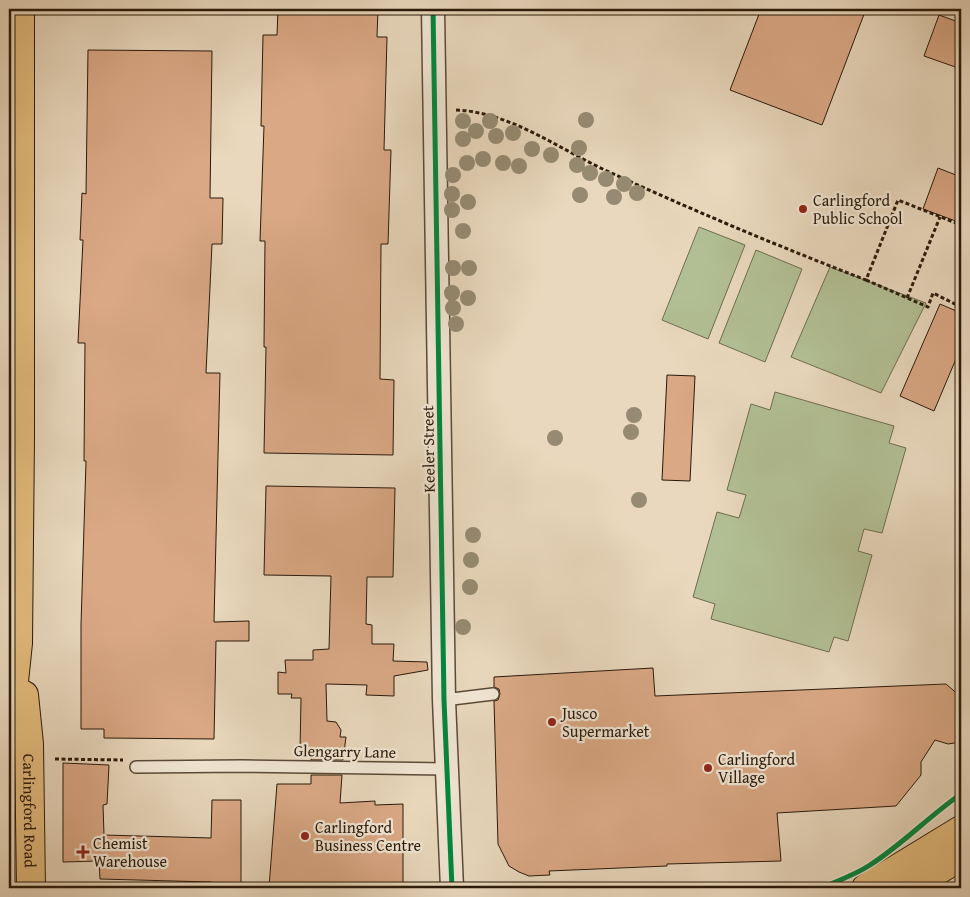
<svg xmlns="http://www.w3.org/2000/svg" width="970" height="897" font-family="'Gentium Book Plus',serif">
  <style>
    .green { fill: #b2bf94; stroke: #6e6c50 }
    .building { fill: #daa885; stroke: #2a1a0b }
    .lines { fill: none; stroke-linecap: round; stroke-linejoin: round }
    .service-casing { stroke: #5a4a38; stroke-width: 14 }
    .minor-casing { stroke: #5a4a38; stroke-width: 25 }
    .primary-casing { stroke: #2a1a0b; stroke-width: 30 }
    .trunk-casing { stroke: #2a1a0b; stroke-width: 30 }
    .path { stroke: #2a1a0b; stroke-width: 3; stroke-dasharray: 4 2.5; stroke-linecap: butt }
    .service { stroke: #f1e6d4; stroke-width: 11 }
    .minor { stroke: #f1e6d4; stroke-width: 22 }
    .primary { stroke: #e4bc7e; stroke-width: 28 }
    .trunk { stroke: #e4bc7e; stroke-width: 28 }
    .cycleway-casing { stroke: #f1e6d4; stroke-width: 8 }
    .cycleway { stroke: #00873e; stroke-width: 5 }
    .tree { fill: #968b72 }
    .poi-dot { fill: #8f2418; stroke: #f1e6d4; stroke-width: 2 }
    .labels { text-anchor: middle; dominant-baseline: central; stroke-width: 4.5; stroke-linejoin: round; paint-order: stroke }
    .poi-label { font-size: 16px; fill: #2a1a0b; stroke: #f1e6d4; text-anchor: start }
    .street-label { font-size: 16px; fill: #2a1a0b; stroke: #f1e6d4 }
  </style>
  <rect width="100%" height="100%" fill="#e9d8bd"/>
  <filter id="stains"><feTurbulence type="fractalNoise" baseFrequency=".004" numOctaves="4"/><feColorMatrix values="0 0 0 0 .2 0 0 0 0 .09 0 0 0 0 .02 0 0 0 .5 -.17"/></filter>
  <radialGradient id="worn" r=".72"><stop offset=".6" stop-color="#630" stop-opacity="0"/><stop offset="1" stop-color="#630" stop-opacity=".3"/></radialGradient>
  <path class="green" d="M699 227 745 245 708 339 662 320Z
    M756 250 802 269 765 362 719 343Z
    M830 267 926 303 881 393 791 357Z
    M775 392 894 426 889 443 906 448 882 533 864 529 858 551 872 555 848 641 834 637 829 652 711 619 715 604 693 597 717 512 739 518 746 495 727 490 751 404 770 410Z"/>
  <path class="building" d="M278 9H378L377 37H387L384 150H391L388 244H381L380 379 394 380 393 455 264 453 266 347H264L265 241H260L264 126H261L263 35H277Z
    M761 9H866L822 125 730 90Z
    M939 15 961 23V69L924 56Z
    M88 50 212 51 210 198H223L222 244H212L206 373H220L214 622 249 621V641H216L214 739 104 738V729H81V625L86 461H84L85 343H78L83 240H80L82 193 86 194Z
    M938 168 961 177V223L923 209Z
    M940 304 961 313V347L934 411 900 396Z
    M667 375 695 376 690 481 662 480Z
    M266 486 395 488 393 577H367L366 624 372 625V644H394L393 661 427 662 428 670 394 676V696L366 695 367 685 326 684 327 721 336 722 341 730 340 737H346L343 760H311L312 751H300L301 698H291L292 694H278V672L286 673 285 660H313V650L329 649 331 576 264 575Z
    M653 668 655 696 946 684 961 697V742L948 744 935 740 921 762V775L896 806 777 813 781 861 667 864V866L549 871 550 875 529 876 519 872 509 866 498 844 494 701 498 700 500 694 499 689 494 687V677Z
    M63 763 109 765 107 804 103 805 104 835 211 838 212 800H241V888H211V882L100 879 99 861 63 862Z
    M311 775H342L340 803 375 801V805L403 804V888L269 887 277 784H311Z"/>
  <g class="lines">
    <g class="service-casing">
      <path id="service" d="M444 700 493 694
        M136 767 242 766 447 769"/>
    </g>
    <g class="minor-casing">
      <path id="minor" d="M433 9 444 700 452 888"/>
    </g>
    <g class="primary-casing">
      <g id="primary">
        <path id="s1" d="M24 695 29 744 31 888"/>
        <path d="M9 729 18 643 20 437V9"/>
      </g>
    </g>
    <g class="trunk-casing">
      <path id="trunk" d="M866 888 961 830
        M909 888 961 856"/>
    </g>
    <path class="path" d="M456 110C510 112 559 149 607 171 692 210 778 246 866 280L898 200 961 225
      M866 280 928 307 933 293 961 307
      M907 298 940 217
      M55 759 123 760"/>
    <use href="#service" class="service"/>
    <use href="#minor" class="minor"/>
    <use href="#primary" class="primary"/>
    <use href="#trunk" class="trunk"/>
    <g class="cycleway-casing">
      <path id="cycleway" d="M433 9 444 700 452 888
        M821 888C837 881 855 875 870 865 903 844 929 816 961 794"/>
    </g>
    <use href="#cycleway" class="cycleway"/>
  </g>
  <g class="tree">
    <circle cx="586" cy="120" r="8"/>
    <circle cx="463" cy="121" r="8"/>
    <circle cx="490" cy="121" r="8"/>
    <circle cx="476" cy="131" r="8"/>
    <circle cx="513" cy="133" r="8"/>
    <circle cx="496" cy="136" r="8"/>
    <circle cx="463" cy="139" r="8"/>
    <circle cx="579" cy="148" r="8"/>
    <circle cx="532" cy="149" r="8"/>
    <circle cx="551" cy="155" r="8"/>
    <circle cx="483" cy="159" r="8"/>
    <circle cx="467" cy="163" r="8"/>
    <circle cx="503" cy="163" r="8"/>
    <circle cx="577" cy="165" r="8"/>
    <circle cx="519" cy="166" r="8"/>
    <circle cx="590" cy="173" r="8"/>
    <circle cx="453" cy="175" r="8"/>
    <circle cx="606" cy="179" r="8"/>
    <circle cx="624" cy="184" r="8"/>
    <circle cx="637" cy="193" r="8"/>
    <circle cx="452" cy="194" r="8"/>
    <circle cx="580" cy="195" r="8"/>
    <circle cx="614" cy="197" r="8"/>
    <circle cx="468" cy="202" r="8"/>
    <circle cx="452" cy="210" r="8"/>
    <circle cx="463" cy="231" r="8"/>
    <circle cx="453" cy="268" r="8"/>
    <circle cx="469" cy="268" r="8"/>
    <circle cx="452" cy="293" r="8"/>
    <circle cx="468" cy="298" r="8"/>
    <circle cx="453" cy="308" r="8"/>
    <circle cx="456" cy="324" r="8"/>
    <circle cx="634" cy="415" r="8"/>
    <circle cx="631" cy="432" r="8"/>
    <circle cx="555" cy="438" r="8"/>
    <circle cx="639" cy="500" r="8"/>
    <circle cx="473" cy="535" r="8"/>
    <circle cx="471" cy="560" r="8"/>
    <circle cx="470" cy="587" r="8"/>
    <circle cx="463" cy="627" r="8"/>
  </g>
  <g class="poi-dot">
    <circle cx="803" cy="209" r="5"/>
    <circle cx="552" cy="722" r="5"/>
    <circle cx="708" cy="768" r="5"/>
    <circle cx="305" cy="836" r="5"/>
    <path d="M80.5 844.5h5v5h5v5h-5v5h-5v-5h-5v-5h5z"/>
  </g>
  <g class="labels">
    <g class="poi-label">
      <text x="813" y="200">Carlingford<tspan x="813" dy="18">Public School</tspan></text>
      <text x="562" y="713">Jusco<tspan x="562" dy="18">Supermarket</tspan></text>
      <text x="718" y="759">Carlingford<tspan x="718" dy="18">Village</tspan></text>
      <text x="315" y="827">Carlingford<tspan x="315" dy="18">Business Centre</tspan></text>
      <text x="93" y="843">Chemist<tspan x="93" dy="18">Warehouse</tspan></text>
    </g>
    <g class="street-label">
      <text transform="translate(428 449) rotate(-91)">Keeler Street</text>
      <text transform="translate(345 751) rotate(1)">Glengarry Lane</text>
      <text stroke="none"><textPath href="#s1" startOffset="116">Carlingford Road</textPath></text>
    </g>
  </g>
  <rect width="970" height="897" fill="none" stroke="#e9d8bd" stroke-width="30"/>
  <rect x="10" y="10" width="950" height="877" fill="none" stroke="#2a1a0b" stroke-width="2.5"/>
  <rect x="15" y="15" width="940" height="867" fill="none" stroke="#2a1a0b"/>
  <rect width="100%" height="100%" filter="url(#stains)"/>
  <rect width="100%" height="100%" fill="url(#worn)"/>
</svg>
